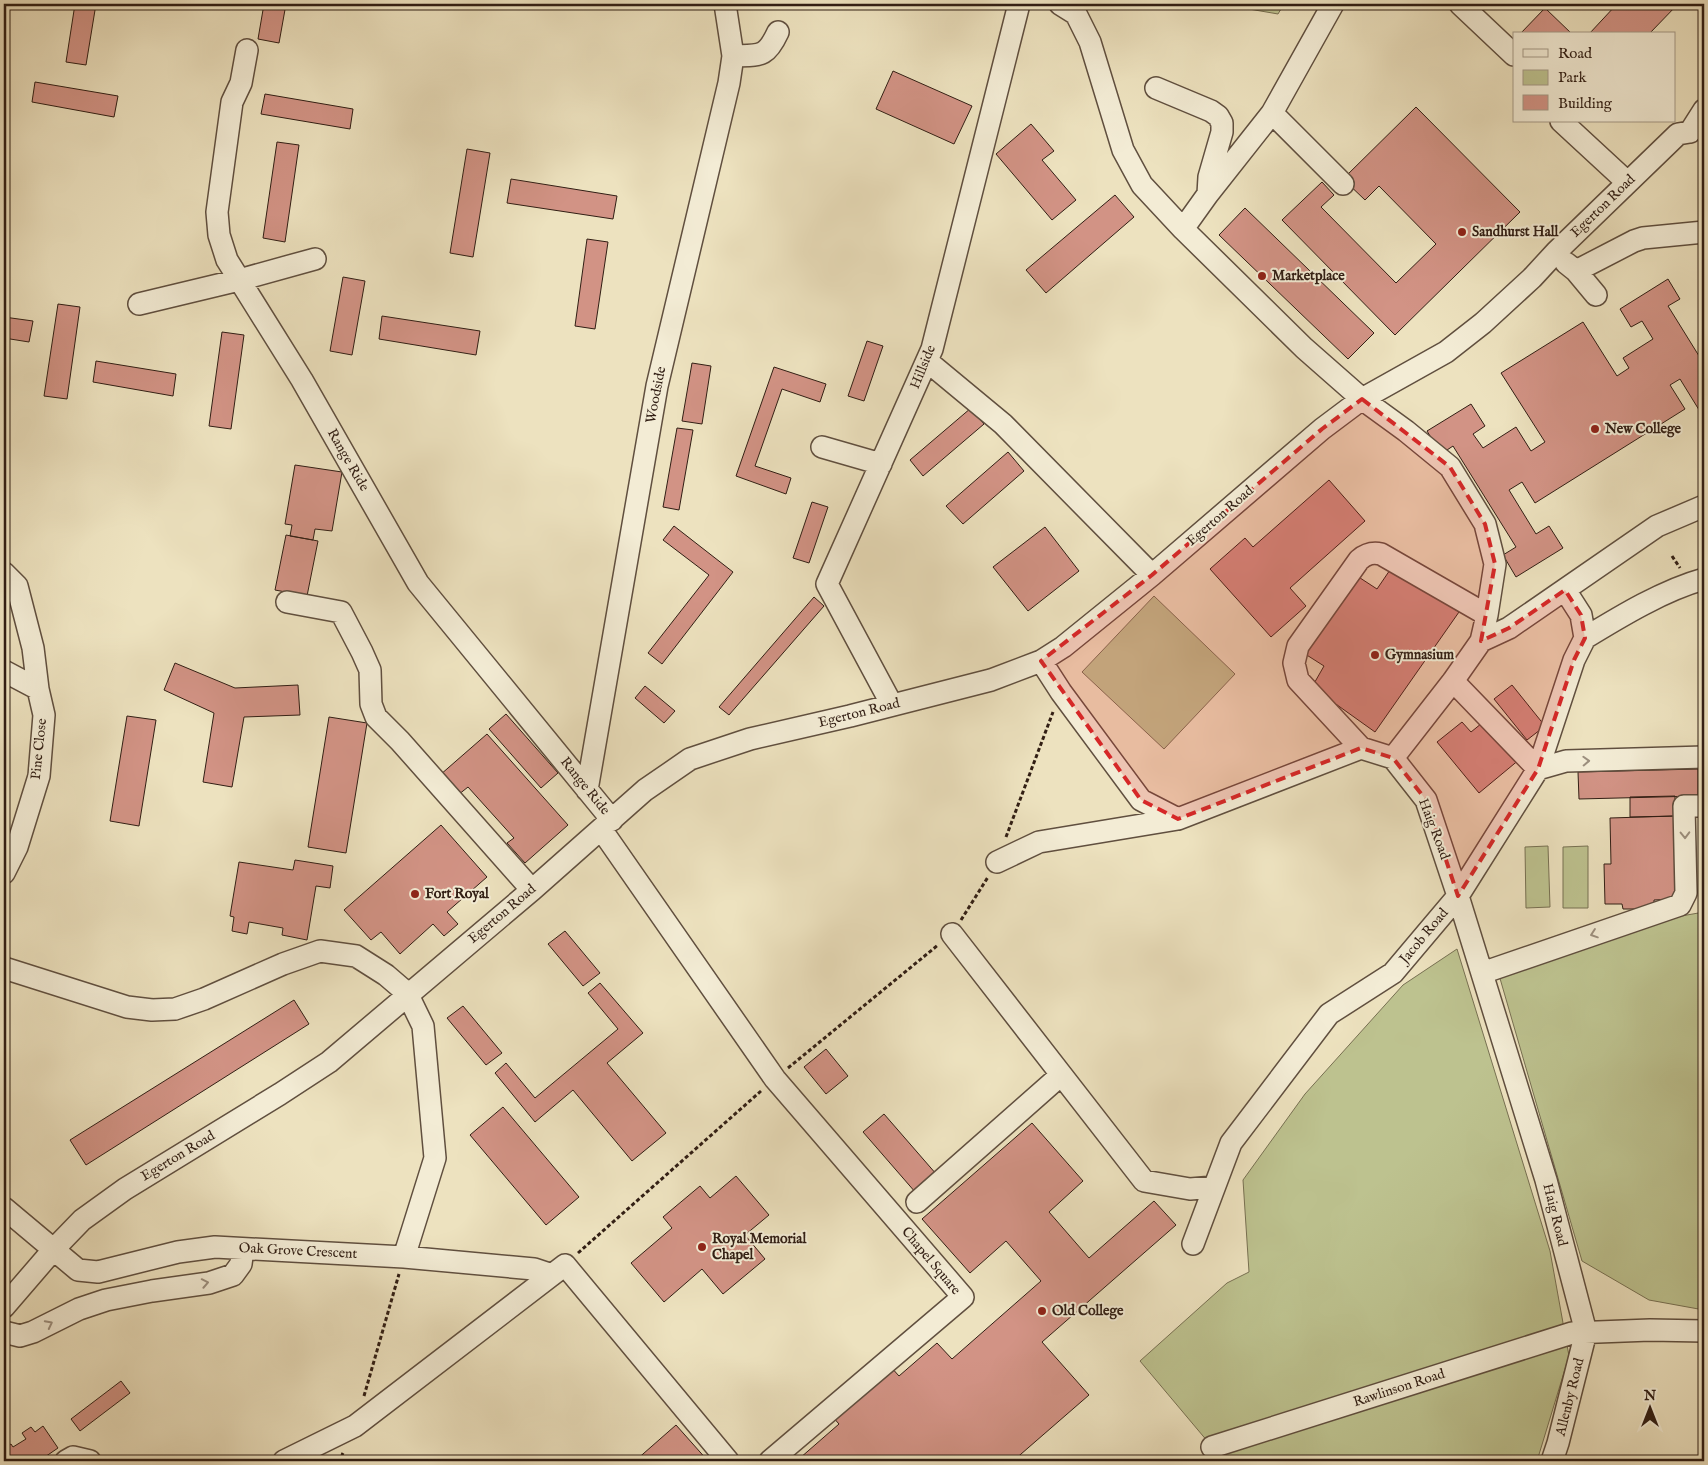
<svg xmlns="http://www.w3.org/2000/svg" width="1708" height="1465" font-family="'IM FELL English',serif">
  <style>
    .green { fill: #bdc28f; stroke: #777052 }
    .building { fill: #d29385; stroke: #311e14 }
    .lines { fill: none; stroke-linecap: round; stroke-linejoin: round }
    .minor-casing { stroke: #604f3f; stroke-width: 24 }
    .path { stroke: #311e14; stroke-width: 3; stroke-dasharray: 4 2.5; stroke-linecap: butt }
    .minor { stroke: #f3ecd5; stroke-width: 21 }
    .oneway { stroke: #9c8f7e }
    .marked { fill: #d62828; fill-opacity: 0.2; stroke: #d62828; stroke-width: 4; stroke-dasharray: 10 6; stroke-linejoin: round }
    .poi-dot { fill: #8f2418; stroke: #f3ecd5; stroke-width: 2 }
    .labels { text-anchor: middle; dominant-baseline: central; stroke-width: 4; stroke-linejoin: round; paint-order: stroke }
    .street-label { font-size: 14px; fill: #311e14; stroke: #f3ecd5 }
    .poi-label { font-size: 14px; font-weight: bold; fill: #311e14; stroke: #f3ecd5; text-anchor: start }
  </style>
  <rect width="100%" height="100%" fill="#ede2bf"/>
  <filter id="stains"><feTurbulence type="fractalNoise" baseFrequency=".004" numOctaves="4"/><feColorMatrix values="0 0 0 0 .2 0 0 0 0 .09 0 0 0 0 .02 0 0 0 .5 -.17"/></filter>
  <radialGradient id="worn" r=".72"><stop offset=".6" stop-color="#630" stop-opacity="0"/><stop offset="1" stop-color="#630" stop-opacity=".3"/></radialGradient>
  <path class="green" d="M1220 4H1284L1278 14Z
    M1154 596 1235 674 1164 749 1082 672Z
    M1548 846 1550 907 1526 908 1525 847Z
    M1588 846V908H1563V847Z
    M1704 912V1310L1649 1300 1582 1261 1499 975 1670 918Z
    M1457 949 1550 1251 1569 1356 1537 1461H1224L1140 1361 1227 1283 1249 1272 1243 1180 1305 1094 1403 985Z"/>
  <path class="building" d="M75 4H96L86 65 66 62Z
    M264 4H286L279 43 258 39Z
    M1615 4H1678L1649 34H1589L1616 5Z
    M1545 8 1572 34H1520Z
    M893 71 972 106 954 144 876 109Z
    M35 82 118 96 114 117 32 102Z
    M265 94 353 109 350 129 261 114Z
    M1416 107 1520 212 1395 335 1282 220 1322 182 1334 195 1321 207 1396 283 1436 244 1379 186 1365 200 1343 179Z
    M1031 124 1054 151 1042 160 1076 200 1052 220 996 154Z
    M277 142 299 145 285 242 263 238Z
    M467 149 490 153 473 257 450 253Z
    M511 179 617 196 613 219 507 203Z
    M1115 195 1134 217 1046 293 1026 270Z
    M1245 208 1374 333 1348 359 1219 235Z
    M587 239 608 242 595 329 575 326Z
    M343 277 365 281 352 355 330 351Z
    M1668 279 1680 299 1668 306 1704 364V418L1680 379 1670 385 1685 409 1535 503 1522 482 1509 490 1536 534 1549 526 1563 548 1516 577 1503 555 1516 547 1453 446 1441 454 1427 431 1471 404 1485 426 1473 434 1483 448 1516 427 1531 451 1545 442 1501 373 1583 322 1617 376 1629 368 1623 358 1653 339 1642 321 1631 327 1620 309Z
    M58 304 80 307 67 399 44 396Z
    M382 316 480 331 476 355 379 339Z
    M4 317 33 321 29 342 4 338Z
    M222 332 244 335 231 429 209 426Z
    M867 341 883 346 864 401 848 396Z
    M96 361 176 374 173 396 93 382Z
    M692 363 711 366 702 424 682 421Z
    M774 367 826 384 820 402 782 389 755 466 791 478 786 494 736 476Z
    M971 408 984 424 923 476 910 460Z
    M677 428 693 430 679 510 663 507Z
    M1008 452 1024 471 963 524 946 506Z
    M295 465 342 472 332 531 315 529 313 540 290 536 292 525 285 524Z
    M1329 480 1365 521 1290 588 1306 606 1271 637 1210 569 1245 538 1253 547Z
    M812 502 828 507 809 563 793 558Z
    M674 526 733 572 662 664 648 653 709 575 663 540Z
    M1045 527 1079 571 1028 611 993 567Z
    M286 535 318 541 307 596 275 590Z
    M1392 567 1459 612 1375 732 1312 687 1324 666 1302 652 1354 574 1377 589Z
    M814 597 824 606 729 715 719 707Z
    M175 663 235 688 298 685 300 715 244 717 232 787 203 782 214 713 164 690Z
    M1512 685 1545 726 1527 740 1494 699Z
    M645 686 675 711 664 723 635 698Z
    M506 714 558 773 541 788 489 729Z
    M127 716 156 720 139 826 110 821Z
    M329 717 367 723 346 853 308 847Z
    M1487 719 1520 759 1479 793 1437 742 1462 722 1471 732Z
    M487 734 568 825 525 863 507 843 514 838 468 787 458 795 440 775Z
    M1698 769V796L1579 799 1578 772Z
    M1675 796V816L1630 817V797Z
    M1675 816 1677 899 1654 900V909H1623L1622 904H1605L1604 864H1611L1610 818Z
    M1700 820H1704V898H1701Z
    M441 825 487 877 447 912 458 924 444 936 433 924 400 954 381 932 371 940 344 910Z
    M295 860 333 866 330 888 316 886 307 940 282 935 283 928 249 922 247 934 232 931 234 917 230 916 239 862 293 870Z
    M565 931 600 973 583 986 548 944Z
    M600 983 643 1033 607 1063 666 1133 632 1161 573 1090 535 1122 495 1073 506 1063 535 1098 618 1029 588 993Z
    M294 1000 309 1024 86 1165 70 1140Z
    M463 1006 502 1053 486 1065 447 1018Z
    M826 1049 848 1076 826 1094 804 1067Z
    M503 1107 579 1197 546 1225 470 1135Z
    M884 1114 937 1175 916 1193 863 1132Z
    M1032 1123 1083 1181 1049 1212 1089 1258 1154 1201 1176 1225 1042 1342 1089 1395 1013 1461H803L800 1458 839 1424 832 1416 890 1366 899 1376 937 1343 952 1359 1041 1281 1006 1241 970 1273 922 1219Z
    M736 1176 769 1215 745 1235 765 1259 723 1294 702 1269 664 1302 631 1263 672 1228 663 1217 700 1186 710 1198Z
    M121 1381 130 1393 80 1431 71 1419Z
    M676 1425 708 1461H635Z
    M43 1426 58 1448 39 1461H4L8 1457 4 1448 11 1444 13 1447 26 1439 22 1433 31 1427 35 1432Z"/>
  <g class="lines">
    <g class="minor-casing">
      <path id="minor" d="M1060 4 1076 14 1090 42 1123 150 1142 185 1183 229 1304 348 1362 399 1406 431 1450 467 1485 524 1495 564 1487 615 1481 641 1453 681 1393 758
        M1460 4 1514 55
        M247 50 241 83 232 102 217 212 219 235 227 260 302 380 418 583 612 820
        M733 56C760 55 766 58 778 32
        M1156 88 1211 111 1218 116 1222 123V132L1209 177 1208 194
        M1272 113 1343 184
        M1561 121 1627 182
        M1690 132 1704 110
        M1183 229 1208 194 1272 113 1333 4
        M1566 263 1576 271 1596 295
        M1576 271 1634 241 1643 238 1704 232
        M139 304 239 280 315 259
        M927 361 1003 424 1152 575
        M822 447 881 464
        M4 573 17 586 33 648 38 689 44 715 39 776 17 847 4 873
        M287 602 341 612 362 652 370 670 371 704 376 717 400 741 532 890
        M1585 638C1621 616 1664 590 1704 579
        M1481 641 1509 628 1657 526 1704 506
        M1041 661 1061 692 1141 800 1178 819 1361 748 1393 758 1426 800 1458 896 1546 1180 1586 1332
        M4 671 38 689
        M1453 681 1538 769 1566 761 1704 757
        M892 705 827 584 932 349 1019 4
        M1361 748 1298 680 1294 663 1298 646 1359 560C1366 554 1372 552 1381 554L1487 615
        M587 790 657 386 729 83 733 56 725 4
        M601 829 775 1079 963 1297 770 1461
        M997 862 1039 842 1178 819
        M952 934 1144 1181 1190 1189 1214 1187
        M4 968 127 1007 152 1010 175 1009 204 999 283 964 320 951 356 956 386 975 407 993 423 1026 435 1158 404 1257
        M1482 973 1680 905 1686 893 1684 806H1704
        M917 1202 1061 1075
        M4 1208 78 1270 98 1272 178 1252 215 1247 404 1257 534 1269 552 1275
        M1193 1244 1231 1143 1329 1014 1393 973 1458 896 1538 769 1574 660 1585 638 1581 615 1565 590
        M4 1307 53 1250 82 1220 125 1189 280 1094 329 1062 532 890 645 790 690 759 750 739 850 716 991 680 1041 661 1063 647 1152 575 1322 429 1362 399 1446 352 1483 323 1532 278 1556 252 1678 134 1690 132
        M4 1332 20 1336 33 1332 79 1309 106 1300 152 1291 209 1283 233 1275 241 1264 243 1249
        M1212 1447 1572 1333 1650 1330 1704 1331
        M66 1461 73 1457 90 1461
        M284 1461 355 1426 565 1265 728 1461
        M1552 1461 1558 1443 1586 1332"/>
    </g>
    <path class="path" d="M1672 556 1680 568
      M1006 837 1053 712
      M961 920 988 877
      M788 1068 938 945
      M578 1253 761 1091
      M364 1396 399 1274
      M339 1461 343 1453"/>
    <use href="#minor" class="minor"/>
  </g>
  <defs><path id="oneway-chevron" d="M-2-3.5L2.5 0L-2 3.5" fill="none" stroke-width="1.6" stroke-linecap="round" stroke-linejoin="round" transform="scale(1.25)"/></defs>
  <g class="oneway">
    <use href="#oneway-chevron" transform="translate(1586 761) rotate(-2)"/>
    <use href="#oneway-chevron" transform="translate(1685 835) rotate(89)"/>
    <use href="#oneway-chevron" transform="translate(1594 934) rotate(161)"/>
    <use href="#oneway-chevron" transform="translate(205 1283) rotate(-11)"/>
    <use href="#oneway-chevron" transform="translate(49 1324) rotate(-27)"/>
  </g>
  <path class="marked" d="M1362 399 1450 467 1485 524 1495 564 1481 641 1509 628 1565 590 1581 615 1585 638 1574 660 1538 769 1458 896 1426 800 1393 758 1361 748 1178 819 1141 800 1041 661 1152 575 1322 429Z"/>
  <g class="poi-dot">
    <circle cx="1462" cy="232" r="5"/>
    <circle cx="1262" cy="276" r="5"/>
    <circle cx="1595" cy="429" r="5"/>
    <circle cx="1375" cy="655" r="5"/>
    <circle cx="415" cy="894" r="5"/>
    <circle cx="702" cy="1247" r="5"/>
    <circle cx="1042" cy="1311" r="5"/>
  </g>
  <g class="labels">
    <g class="street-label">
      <text transform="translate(1603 206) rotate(-44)">Egerton Road</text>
      <text transform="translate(923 367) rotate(-68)">Hillside</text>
      <text transform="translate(656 395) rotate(-79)">Woodside</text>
      <text transform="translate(348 460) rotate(60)">Range Ride</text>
      <text transform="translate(1220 516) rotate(-41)">Egerton Road</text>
      <text transform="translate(859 713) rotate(-14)">Egerton Road</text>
      <text transform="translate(39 749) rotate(-84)">Pine Close</text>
      <text transform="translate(585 786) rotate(51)">Range Ride</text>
      <text transform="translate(1434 829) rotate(69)">Haig Road</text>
      <text transform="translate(502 914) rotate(-40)">Egerton Road</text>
      <text transform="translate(1424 936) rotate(-50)">Jacob Road</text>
      <text transform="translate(178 1156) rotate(-31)">Egerton Road</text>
      <text transform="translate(1555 1215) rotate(76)">Haig Road</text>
      <text transform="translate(298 1251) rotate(3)">Oak Grove Crescent</text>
      <text transform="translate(931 1261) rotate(50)">Chapel Square</text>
      <text transform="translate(1399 1388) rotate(-18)">Rawlinson Road</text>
      <text transform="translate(1570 1397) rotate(-76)">Allenby Road</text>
    </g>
    <g class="poi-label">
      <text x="1472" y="232">Sandhurst Hall</text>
      <text x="1272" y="276">Marketplace</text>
      <text x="1605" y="429">New College</text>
      <text x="1385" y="655">Gymnasium</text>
      <text x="425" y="894">Fort Royal</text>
      <text x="712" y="1239">Royal Memorial<tspan x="712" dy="16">Chapel</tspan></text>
      <text x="1052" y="1311">Old College</text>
    </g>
  </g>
  <rect width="1708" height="1465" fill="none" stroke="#ede2bf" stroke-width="20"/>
  <rect x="5" y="5" width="1698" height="1455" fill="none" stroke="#311e14" stroke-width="2.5"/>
  <rect x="10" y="10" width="1688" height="1445" fill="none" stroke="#311e14"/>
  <rect x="1513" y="32" width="162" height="90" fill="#f3ecd5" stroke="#a59a88"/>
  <rect x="1523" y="49" width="25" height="8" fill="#f3ecd5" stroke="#a59a88"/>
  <text x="1558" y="58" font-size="15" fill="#311e14">Road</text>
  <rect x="1523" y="70" width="25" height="15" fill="#bdc28f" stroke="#a59a88"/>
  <text x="1558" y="82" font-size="15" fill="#311e14">Park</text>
  <rect x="1523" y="95" width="25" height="15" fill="#d29385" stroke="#a59a88"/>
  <text x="1558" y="108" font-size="15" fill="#311e14">Building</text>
  <g transform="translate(1650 1408)" stroke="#f3ecd5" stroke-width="4" paint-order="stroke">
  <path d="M0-4L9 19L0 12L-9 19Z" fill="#311e14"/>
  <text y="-8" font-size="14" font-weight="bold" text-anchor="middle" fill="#311e14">N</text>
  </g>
  <rect width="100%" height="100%" filter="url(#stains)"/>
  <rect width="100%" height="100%" fill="url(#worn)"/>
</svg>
